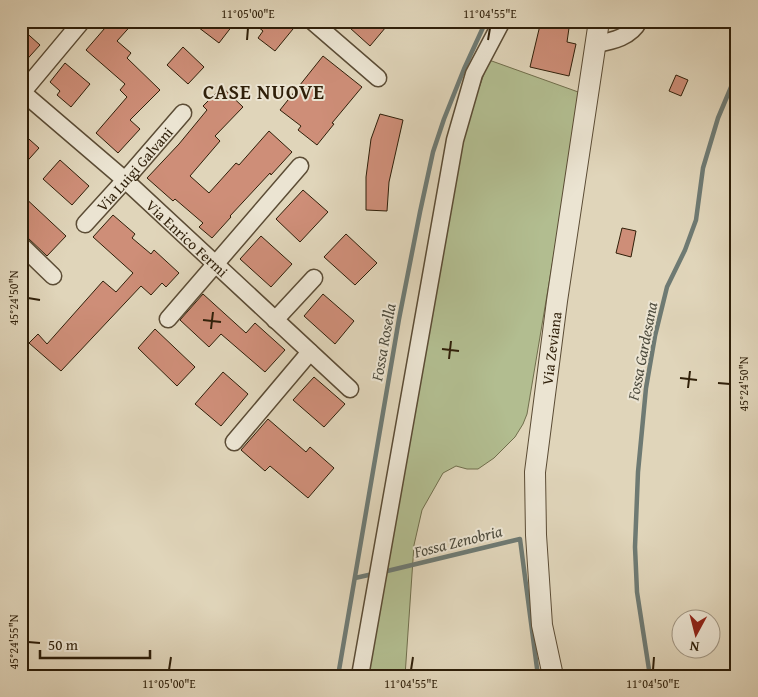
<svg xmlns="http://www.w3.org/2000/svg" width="758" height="697" font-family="'Gentium Book Plus',serif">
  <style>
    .green { fill: #b2bd90; stroke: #706e4c }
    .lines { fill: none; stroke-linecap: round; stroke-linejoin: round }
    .stream { stroke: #6e7a73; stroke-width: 4.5 }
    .building { fill: #ce8e78; stroke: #2f1f09 }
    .minor-casing { stroke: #5b4c35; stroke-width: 19 }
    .tertiary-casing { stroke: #5b4c35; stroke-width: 22 }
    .minor { stroke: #ebe4d2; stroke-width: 16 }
    .tertiary { stroke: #ebe4d2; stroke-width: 20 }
    .ticks { fill: none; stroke: #2f1f09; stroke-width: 2 }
    .labels { text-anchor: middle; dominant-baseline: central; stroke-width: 4; stroke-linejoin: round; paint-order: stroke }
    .street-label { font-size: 15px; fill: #2f1f09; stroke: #ebe4d2 }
    .water-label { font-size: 16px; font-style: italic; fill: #4e4c3e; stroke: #ebe4d2 }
    .district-label { font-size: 20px; font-weight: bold; letter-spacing: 1px; fill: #2f1f09; stroke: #ebe4d2 }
    .neatline { fill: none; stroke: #2f1f09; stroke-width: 2 }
    .ticks-label { font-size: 12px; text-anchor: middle; fill: #2f1f09 }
  </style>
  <rect width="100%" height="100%" fill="#e0d5ba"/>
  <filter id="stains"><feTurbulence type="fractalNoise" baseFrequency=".004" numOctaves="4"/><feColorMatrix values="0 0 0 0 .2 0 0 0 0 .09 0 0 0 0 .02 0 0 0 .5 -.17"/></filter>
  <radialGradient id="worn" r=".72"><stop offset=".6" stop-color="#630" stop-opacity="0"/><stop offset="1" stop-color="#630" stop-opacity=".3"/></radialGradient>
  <path class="green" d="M489 60 581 93 527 414 523 424 515 437 494 458 478 469H467L456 466 443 473 422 510 414 545 405 676H363L462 135Z"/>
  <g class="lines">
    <path class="stream" d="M383 572 520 539 538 676
      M355 578 373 574
      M338 676 399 319 420 212 433 152 444 119 464 69 486 21
      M650 676 637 592 635 547 638 472 646 388 655 336 667 287 685 250 696 220 703 168 718 118 737 73"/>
  </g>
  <path class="building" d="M111 21H135L117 41 131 53 127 58 160 90 130 120 140 129 118 153 96 133 127 97 120 90 125 84 86 50Z
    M190 21H236L219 43Z
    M251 21H283L293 29 275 51 258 38 263 31Z
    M356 21H391L370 46 350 28Z
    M541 21H570L567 42 576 44 569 76 530 67Z
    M21 28 40 45 21 66Z
    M183 47 204 67 188 84 167 65Z
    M323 56 362 87 332 123 334 124 317 145 298 130 301 126 280 110Z
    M65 63 90 84 71 107 57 95 60 91 50 82Z
    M676 75 688 80 681 96 669 91Z
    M222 87 243 107 215 136 220 141 190 176 209 193 236 163 239 165 269 131 292 152 271 175 270 173 230 216 231 217 212 238 199 227 203 223 175 199 173 201 147 178 179 144 207 110 203 106Z
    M380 114 403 120 389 182 387 211 366 210V177L371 139Z
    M21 132 39 148 21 168Z
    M60 160 89 186 72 205 43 179Z
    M303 190 328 212 300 242 276 219Z
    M21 194 66 236 47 256 28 238 21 234Z
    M113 215 135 234 132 238 151 254 154 250 179 273 166 287 162 283 151 295 141 286 61 371 29 343 38 334 47 344 103 281 116 292 133 273 93 237Z
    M622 228 636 231 631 257 616 253Z
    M346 234 377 263 355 285 324 257Z
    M261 236 292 264 271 287 240 259Z
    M203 294 246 333 255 323 285 350 265 372 221 334 209 347 180 320Z
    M323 294 354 321 335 344 304 316Z
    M155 329 195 367 177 386 138 348Z
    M223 372 248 394 221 426 195 404Z
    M314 377 345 404 324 427 293 400Z
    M268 419 306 452 310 447 334 468 308 498 270 466 265 471 241 450Z"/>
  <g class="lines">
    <g class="minor-casing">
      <g id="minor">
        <path d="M312 21 378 78"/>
        <path d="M596 44C613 41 631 37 639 21"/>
        <path id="s1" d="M21 91 125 180 350 389"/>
        <path d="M21 94 82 21"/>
        <path id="s2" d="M85 224 125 180 183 113"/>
        <path d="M21 245 53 276"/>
        <path d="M168 319 300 166"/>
        <path d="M275 320 314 278"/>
        <path d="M234 442 310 352"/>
        <path d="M360 676 455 140 474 74 502 21"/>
      </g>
    </g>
    <g class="tertiary-casing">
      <g id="tertiary">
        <path id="s3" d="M553 676 542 625 536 535 535 472 557 301 599 21"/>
      </g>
    </g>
    <use href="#minor" class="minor"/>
    <use href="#tertiary" class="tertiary"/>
  </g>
  <path class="ticks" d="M247 40 248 28M488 40 490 28M28 298 40 300M203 320 221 322M211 329 213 312M442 349 459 351M449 359 451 341M680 378 697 380M718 383 730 384M688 388 690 371M28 642 40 643M169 670 171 657M411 670 413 657M653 670 654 657"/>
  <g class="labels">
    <g class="street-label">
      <text stroke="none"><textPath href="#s2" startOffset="74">Via Luigi Galvani</textPath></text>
      <text stroke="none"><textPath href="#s1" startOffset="222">Via Enrico Fermi</textPath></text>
      <text stroke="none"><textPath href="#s3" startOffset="330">Via Zeviana</textPath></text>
    </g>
    <g class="water-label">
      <text transform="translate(383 342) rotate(-80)">Fossa Rosella</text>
      <text transform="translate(642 351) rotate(-79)">Fossa Gardesana</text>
      <text transform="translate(458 541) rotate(-14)">Fossa Zenobria</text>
    </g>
    <g class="district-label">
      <text x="264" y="91">CASE NUOVE</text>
    </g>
  </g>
  <rect width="758" height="697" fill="none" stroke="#e0d5ba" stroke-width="55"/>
  <g transform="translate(696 634) rotate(187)"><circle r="24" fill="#ebe4d2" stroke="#a09582"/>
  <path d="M0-4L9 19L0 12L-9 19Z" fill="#8f2418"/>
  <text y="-8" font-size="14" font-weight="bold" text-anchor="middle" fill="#2f1f09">N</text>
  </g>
  <path d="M40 650v8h110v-8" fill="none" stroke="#2f1f09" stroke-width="2.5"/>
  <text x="48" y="650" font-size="15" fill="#2f1f09" stroke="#ebe4d2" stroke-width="4" paint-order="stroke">50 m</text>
  <rect x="28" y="28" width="702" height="642" class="neatline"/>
  <g class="ticks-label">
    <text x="248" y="18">11°05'00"E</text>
    <text x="490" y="18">11°04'55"E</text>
    <text transform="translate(14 298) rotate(-90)" y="4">45°24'50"N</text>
    <text transform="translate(744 384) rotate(-90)" y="4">45°24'50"N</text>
    <text transform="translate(14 642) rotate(-90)" y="4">45°24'55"N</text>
    <text x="169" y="688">11°05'00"E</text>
    <text x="411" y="688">11°04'55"E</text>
    <text x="653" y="688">11°04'50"E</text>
  </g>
  <rect width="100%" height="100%" filter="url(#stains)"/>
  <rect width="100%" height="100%" fill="url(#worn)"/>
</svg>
